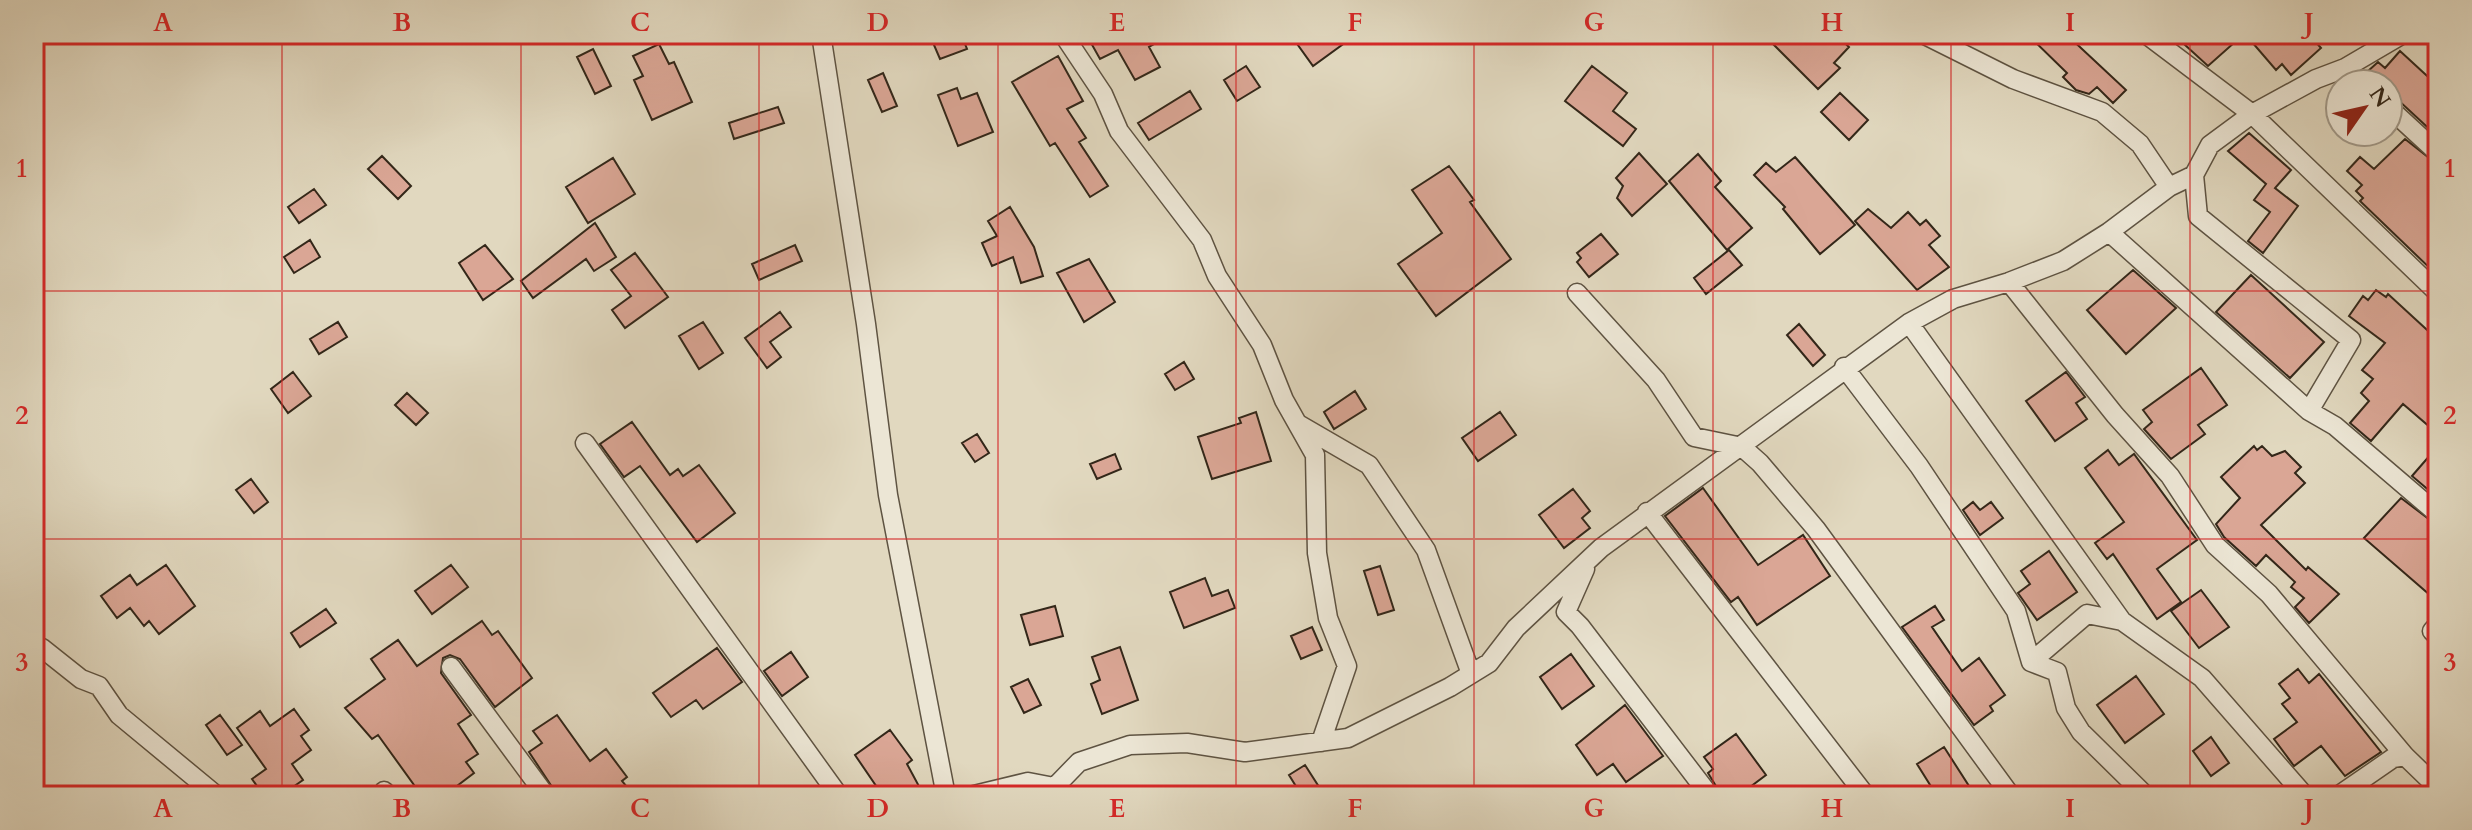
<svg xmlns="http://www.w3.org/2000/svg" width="2472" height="830" font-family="Cardo,serif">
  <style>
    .building { fill: #daa695; stroke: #332719; stroke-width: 2 }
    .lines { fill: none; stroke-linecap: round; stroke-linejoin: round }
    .street-casing { stroke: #5e5342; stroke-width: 21 }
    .street { stroke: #ece6d5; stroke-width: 18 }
    .grid { fill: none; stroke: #d62828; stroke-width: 2; stroke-opacity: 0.55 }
    .neatline { fill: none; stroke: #d62828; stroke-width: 3 }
    .grid-label { font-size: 26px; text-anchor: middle; font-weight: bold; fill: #d62828 }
  </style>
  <rect width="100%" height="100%" fill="#e1d8bf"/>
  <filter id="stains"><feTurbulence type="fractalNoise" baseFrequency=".0025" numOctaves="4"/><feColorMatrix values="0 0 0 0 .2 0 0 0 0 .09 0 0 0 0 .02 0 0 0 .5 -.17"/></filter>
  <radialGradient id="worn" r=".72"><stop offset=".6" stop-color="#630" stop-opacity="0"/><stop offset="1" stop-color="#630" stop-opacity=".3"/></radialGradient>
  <path class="building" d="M943 34H961L967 49 940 59 931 38Z
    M1086 34H1172L1149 47 1160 67 1135 80 1118 50 1100 59Z
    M1290 34H1357L1313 66Z
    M1763 34H1835L1849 47 1834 63 1840 68 1818 89Z
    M2027 34H2066L2126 90 2113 103 2097 87 2089 94 2076 90 2063 77 2067 73Z
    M2173 34H2244L2208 66Z
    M2245 34H2309L2321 48 2291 75 2282 64 2276 70Z
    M659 44 669 64 674 62 692 102 652 120 634 80 643 76 633 56Z
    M593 49 611 86 595 94 577 57Z
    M2400 51 2438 86V137L2396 98 2388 95V84H2374L2367 72 2378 62 2385 68Z
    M1058 56 1083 101 1067 109 1086 138 1079 142 1108 186 1090 197 1055 143 1050 146 1012 82Z
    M1246 66 1260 87 1237 101 1224 80Z
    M1592 66 1627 93 1613 111 1636 129 1623 146 1565 101Z
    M883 73 897 106 882 112 868 80Z
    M957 88 961 99 977 93 993 132 958 146 938 95Z
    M1190 91 1201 109 1149 140 1138 123Z
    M1840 93 1868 120 1849 140 1821 112Z
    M778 107 784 123 734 139 729 123Z
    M2249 133 2291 170 2275 188 2298 206 2263 253 2248 241 2270 212 2254 200 2266 184 2228 151Z
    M2405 139 2438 165V276L2360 201 2363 198 2356 191 2362 185 2347 171 2360 157 2374 169Z
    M1639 153 1667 184 1632 216 1617 198 1623 186 1616 178Z
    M1698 154 1721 181 1715 187 1752 228 1727 250 1669 181Z
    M382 156 411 186 398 199 368 169Z
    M1795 157 1855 225 1820 254 1783 209 1785 207 1754 175 1766 163 1776 172Z
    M613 158 635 194 588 223 566 187Z
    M1449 166 1474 200 1470 202 1511 259 1436 316 1398 264 1442 233 1412 190Z
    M314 189 326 205 299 223 288 207Z
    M1010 207 1034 247 1043 276 1021 283 1013 257 992 266 982 243 997 236 988 221Z
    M1868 209 1891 228 1908 212 1920 225 1926 220 1940 236 1929 245 1949 267 1917 290 1855 221Z
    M595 223 616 257 594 271 586 259 533 298 521 281Z
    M1601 234 1618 254 1589 277 1577 262 1581 258 1577 253Z
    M310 240 320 257 294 273 284 257Z
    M485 245 513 279 483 300 459 263Z
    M795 245 802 261 759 280 752 264Z
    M1729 250 1742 265 1706 294 1694 278Z
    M635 253 668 297 625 328 612 310 631 296 611 270Z
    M1089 259 1115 302 1084 322 1057 273Z
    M2133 270 2176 308 2126 354 2087 310Z
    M2251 275 2324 342 2290 378 2216 312Z
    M2376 290 2386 297 2388 294 2438 340V434L2403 404 2371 441 2350 423 2369 401 2361 393 2373 379 2362 370 2385 343 2349 316 2363 296 2368 300Z
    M780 312 791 327 770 342 781 357 767 368 745 338Z
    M338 322 347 337 319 354 310 339Z
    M703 322 723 353 699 369 679 336Z
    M1799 324 1825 355 1813 366 1787 335Z
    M1184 362 1194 379 1175 390 1165 374Z
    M2201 368 2227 405 2198 425 2205 434 2171 459 2144 429 2152 422 2143 410Z
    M293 372 311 396 288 413 271 389Z
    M2066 372 2085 397 2076 403 2087 419 2055 441 2026 401Z
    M1355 391 1366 409 1334 429 1324 412Z
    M407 393 428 413 416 425 395 405Z
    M1256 412 1271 461 1212 479 1198 437 1241 423 1239 418Z
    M1500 412 1516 435 1478 461 1462 438Z
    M632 422 670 475 678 469 683 476 699 465 735 513 697 542 640 466 624 477 600 444Z
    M977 434 989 453 975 462 962 443Z
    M2254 446 2257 450 2262 446 2272 456 2285 451 2301 467 2295 473 2305 483 2261 525 2306 570 2308 567 2339 594 2309 623 2295 607 2304 598 2291 587 2295 582 2266 555 2256 566 2224 537 2216 524 2240 498 2221 477Z
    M2438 446V498L2412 476Z
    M2108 450 2119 465 2134 454 2197 540 2157 569 2181 602 2157 619 2113 554 2107 559 2095 543 2124 522 2085 468Z
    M1115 454 1121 469 1097 479 1090 464Z
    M251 479 268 502 254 513 236 490Z
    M1703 488 1758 565 1803 535 1830 576 1757 625 1738 597 1731 602 1665 516Z
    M1573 489 1590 511 1582 518 1590 528 1564 548 1539 515Z
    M2401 498 2438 526V602L2364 538Z
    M1973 502 1980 510 1991 502 2003 518 1980 535 1963 510Z
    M2049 551 2077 592 2037 620 2018 593 2030 584 2021 571Z
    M166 565 195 606 159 634 149 621 144 626 130 608 117 618 101 596 130 575 137 585Z
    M451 565 468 587 432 614 415 591Z
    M1380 566 1394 610 1378 615 1364 571Z
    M1205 578 1212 596 1228 590 1235 608 1184 628 1170 592Z
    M2201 590 2229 627 2199 648 2171 611Z
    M1055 606 1063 636 1030 645 1021 615Z
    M1935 606 1944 620 1932 627 1962 671 1979 658 2005 695 1990 706 1993 711 1974 725 1902 627Z
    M326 609 336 623 300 647 291 633Z
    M482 621 492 635 498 631 532 678 495 707 460 659 450 655 443 658 441 673 471 715 458 724 478 754 466 762 474 773 457 786 464 796H422L378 735 372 739 345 708 385 679 371 659 398 640 417 666Z
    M1312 627 1322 650 1301 659 1291 636Z
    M1120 647 1138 700 1102 714 1091 684 1100 680 1092 657Z
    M717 648 742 682 703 709 696 700 671 717 653 693Z
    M791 652 808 677 782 696 764 671Z
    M1571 654 1594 686 1562 709 1540 677Z
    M2298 669 2309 683 2319 674 2381 752 2345 776 2321 746 2294 766 2274 739 2297 722 2282 704 2290 698 2279 684Z
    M2136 676 2164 714 2125 743 2097 705Z
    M1028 679 1041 705 1024 713 1011 687Z
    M1625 705 1663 756 1626 782 1613 764 1597 775 1576 745Z
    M294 709 309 730 301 736 311 750 292 764 303 780 280 796H264L252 779 266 769 237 728 260 711 270 726Z
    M220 715 242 745 227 755 206 725Z
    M557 715 590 761 606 749 627 777 622 781 627 787 616 796H558L529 752 542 743 533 731Z
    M890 730 912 760 907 764 921 790 910 796H883L855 755Z
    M1736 734 1766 775 1738 796H1722L1708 773 1713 769 1704 757Z
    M2211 737 2229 763 2211 776 2193 751Z
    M1944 747 1969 786 1953 796H1937L1917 764Z
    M1305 765 1321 790 1311 796H1302L1289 775Z"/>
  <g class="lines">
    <g class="street-casing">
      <path id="street" d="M821 34 866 324 888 495 946 796
        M1063 34 1103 94 1119 131 1202 240 1217 276 1262 345 1284 400 1315 455 1317 553 1328 618 1347 666 1321 742
        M1923 34 2013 79 2102 112 2140 144 2169 187
        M2146 34 2252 114 2438 293
        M2345 68 2362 84
        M2388 107 2438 153
        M2194 175 2198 216 2351 340 2309 411
        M2109 232 2309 411 2335 426 2438 514
        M2009 282 2115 415 2170 476 2215 545 2269 594 2405 756 2438 788
        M1577 293 1656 380 1694 437 1742 447 1760 463 1816 529 2011 796
        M1909 323 2122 621
        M1844 367 1919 466 2016 611 2031 662 2057 672 2066 708 2081 732 2146 796
        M1300 425 1369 465 1426 550 1471 674
        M585 443 839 796
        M1647 512 1866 796
        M1585 569 1566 612 1580 626 1710 796
        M2438 624 2432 631 2438 637
        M42 648 81 679 99 686 119 715 217 796
        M2031 662 2087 614 2122 621 2202 678 2305 796
        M451 667 546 796
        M384 791 389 796
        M970 796 1028 782 1054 787
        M1046 796 1079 762 1130 745 1187 743 1245 752 1348 738 1450 687 1489 663 1516 628 1601 548 1909 323 1953 299 2009 282 2063 261 2109 232 2169 187 2194 175 2210 145 2252 114 2316 79 2345 68 2403 34
        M2338 796 2393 758 2405 756"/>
    </g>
    <use href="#street" class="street"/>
  </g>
  <path class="grid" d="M282 34V796M521 34V796M759 34V796M998 34V796M1236 34V796M1474 34V796M1713 34V796M1951 34V796M2190 34V796M34 291H2438M34 539H2438"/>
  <rect width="2472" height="830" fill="none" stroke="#e1d8bf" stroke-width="88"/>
  <g transform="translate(2364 108) rotate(56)"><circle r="38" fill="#ece6d5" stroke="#a29a8a" stroke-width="2"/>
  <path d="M0-6L14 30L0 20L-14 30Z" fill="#8f2418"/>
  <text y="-12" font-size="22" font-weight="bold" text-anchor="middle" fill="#332719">N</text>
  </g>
  <rect x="44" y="44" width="2384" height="742" class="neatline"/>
  <g class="grid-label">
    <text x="163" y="31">A</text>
    <text x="402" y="31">B</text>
    <text x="640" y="31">C</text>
    <text x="878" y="31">D</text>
    <text x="1117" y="31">E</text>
    <text x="1355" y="31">F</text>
    <text x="1594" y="31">G</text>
    <text x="1832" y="31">H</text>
    <text x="2070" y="31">I</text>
    <text x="2309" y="31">J</text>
    <text x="22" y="177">1</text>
    <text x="2450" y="177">1</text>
    <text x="22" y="424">2</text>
    <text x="2450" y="424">2</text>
    <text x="22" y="671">3</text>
    <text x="2450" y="671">3</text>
    <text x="163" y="817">A</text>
    <text x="402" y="817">B</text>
    <text x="640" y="817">C</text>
    <text x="878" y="817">D</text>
    <text x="1117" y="817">E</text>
    <text x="1355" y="817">F</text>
    <text x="1594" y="817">G</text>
    <text x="1832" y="817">H</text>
    <text x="2070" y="817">I</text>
    <text x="2309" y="817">J</text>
  </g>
  <rect width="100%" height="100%" filter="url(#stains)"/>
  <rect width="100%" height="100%" fill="url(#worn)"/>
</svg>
